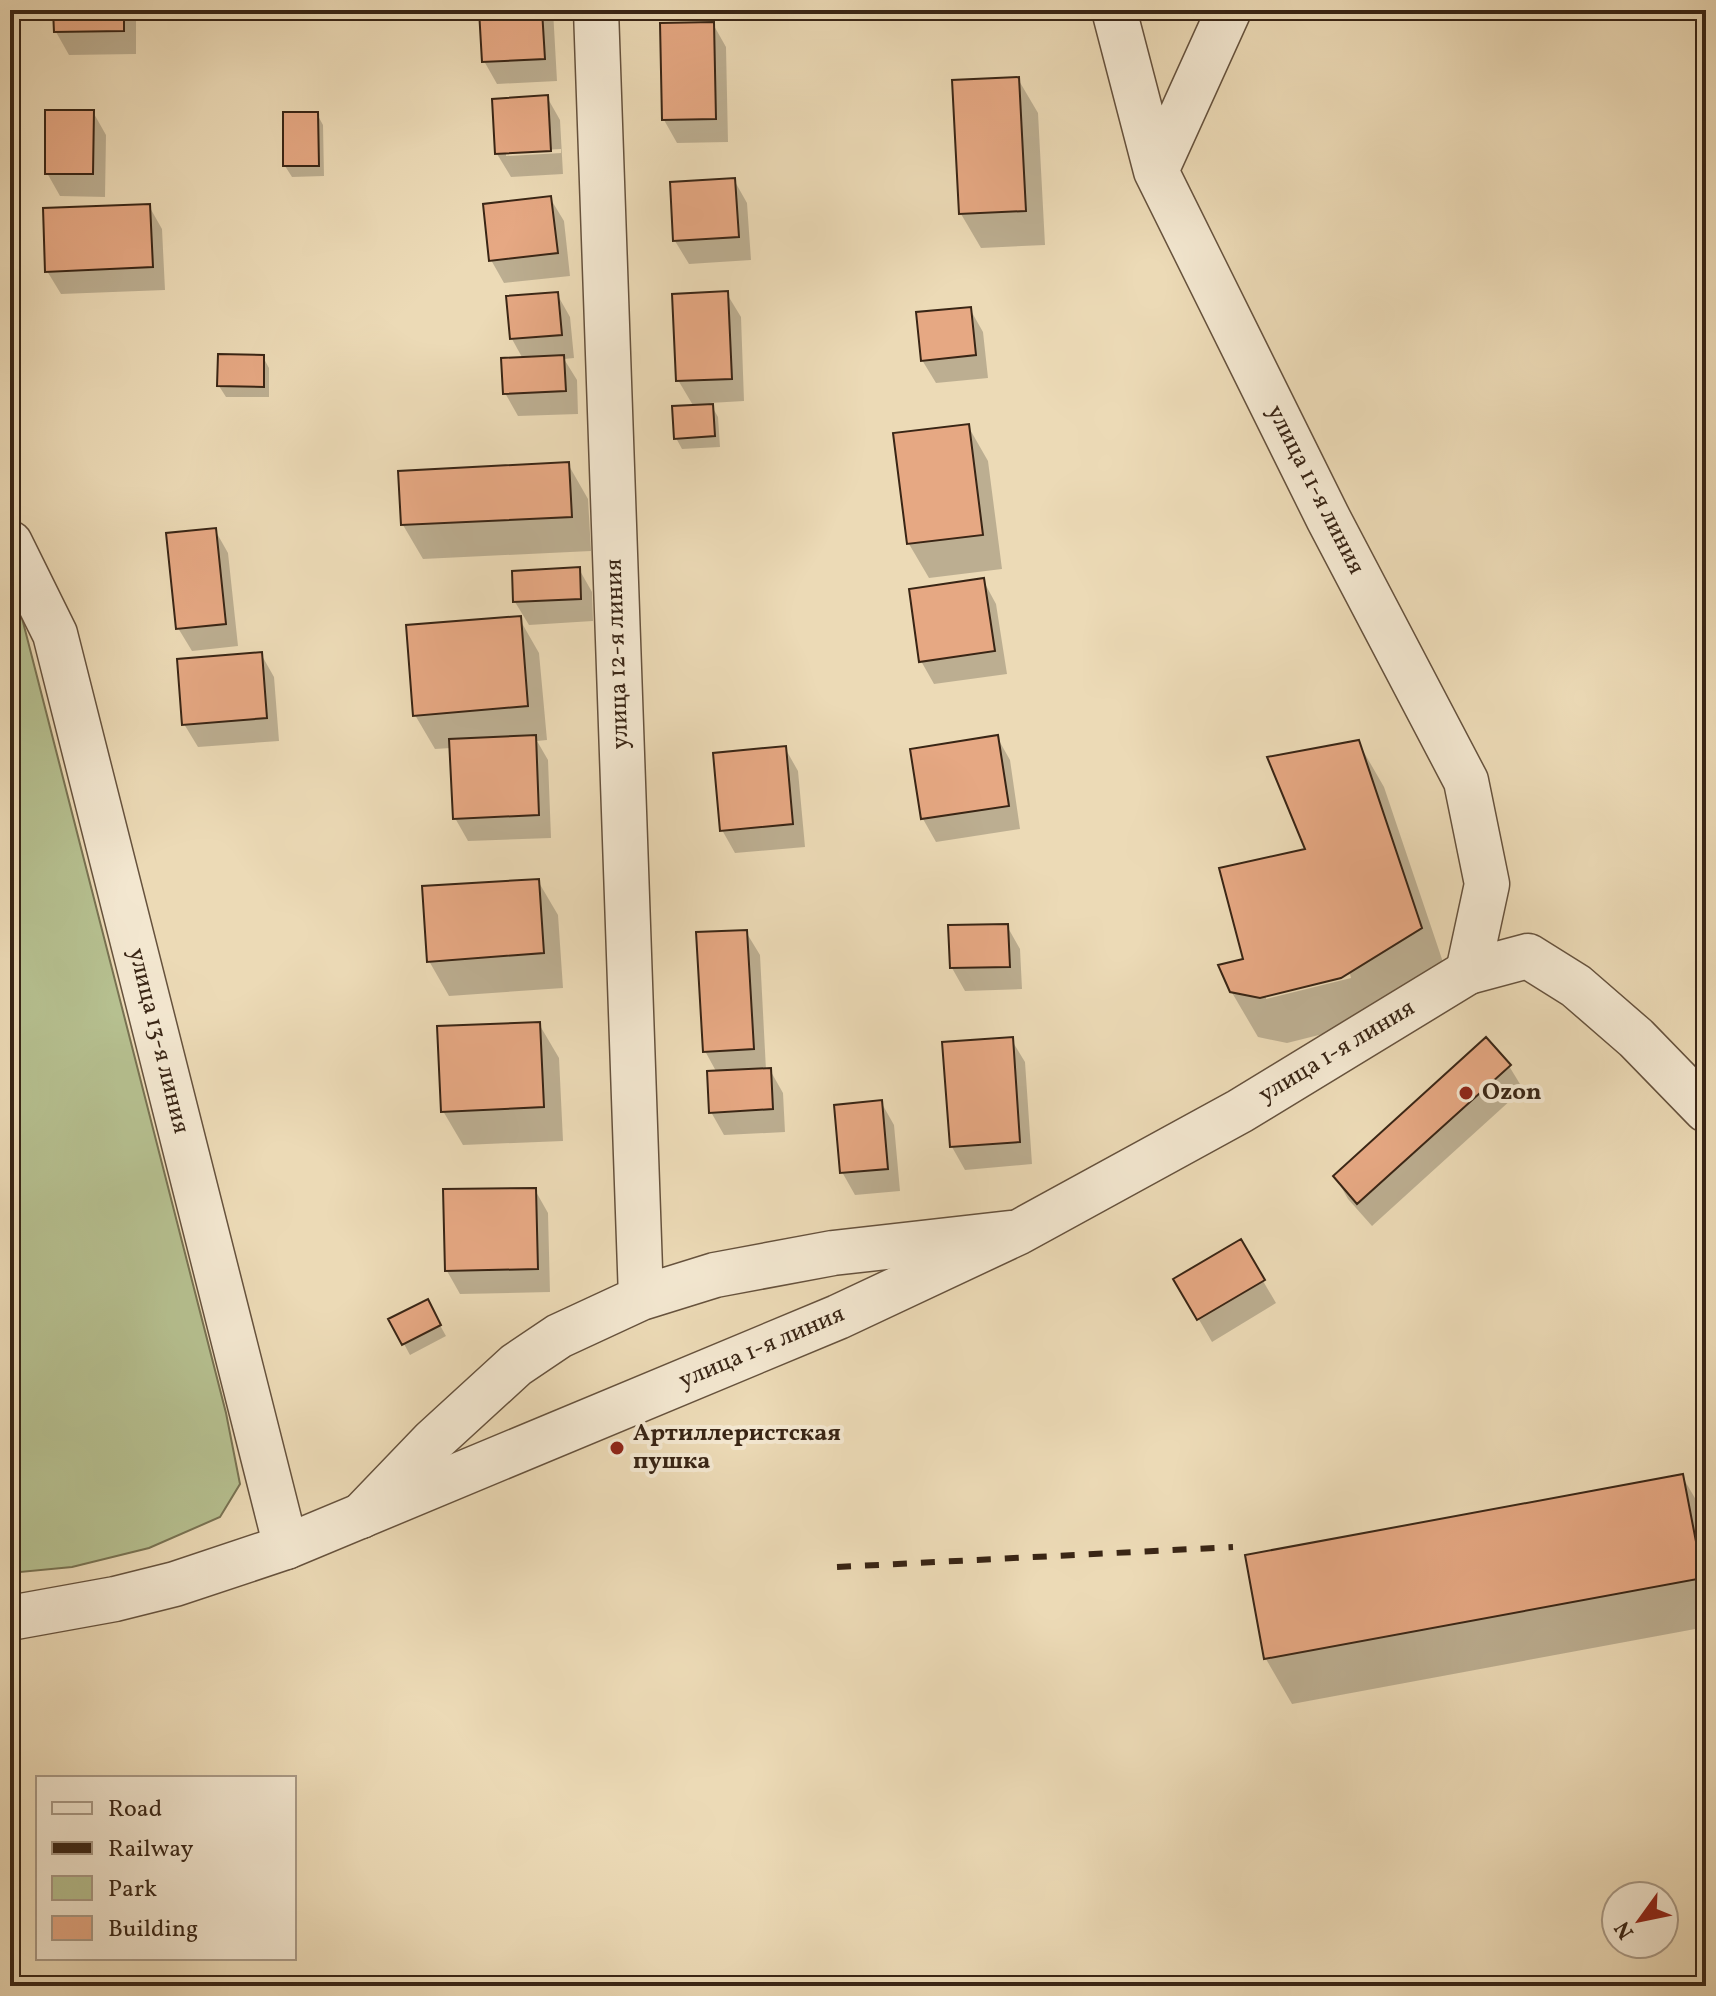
<svg xmlns="http://www.w3.org/2000/svg" width="1716" height="1996" font-family="Vollkorn,serif">
  <style>
    .green { fill: #b6c090; stroke: #787252; stroke-width: 2 }
    .shadow { fill: #0003; fill-rule: evenodd }
    .building { fill: #e6a883; stroke: #392515; stroke-width: 2 }
    .lines { fill: none; stroke-linecap: round; stroke-linejoin: round }
    .minor-casing { stroke: #66523d; stroke-width: 47 }
    .tertiary-casing { stroke: #66523d; stroke-width: 47 }
    .minor { stroke: #f3e7d0; stroke-width: 44 }
    .tertiary { stroke: #f3e7d0; stroke-width: 44 }
    .rail { stroke: #392515; stroke-width: 6; stroke-dasharray: 14 14; stroke-linecap: butt }
    .poi-dot { fill: #8f2418; stroke: #f3e7d0; stroke-width: 3 }
    .labels { text-anchor: middle; dominant-baseline: central; stroke-width: 8; stroke-linejoin: round; paint-order: stroke }
    .street-label { font-size: 24px; fill: #392515; stroke: #f3e7d0 }
    .poi-label { font-size: 24px; font-weight: bold; fill: #392515; stroke: #f3e7d0; text-anchor: start }
  </style>
  <rect width="100%" height="100%" fill="#ecdab6"/>
  <filter id="stains"><feTurbulence type="fractalNoise" baseFrequency=".0025" numOctaves="4"/><feColorMatrix values="0 0 0 0 .2 0 0 0 0 .09 0 0 0 0 .02 0 0 0 .5 -.17"/></filter>
  <radialGradient id="worn" r=".72"><stop offset=".6" stop-color="#630" stop-opacity="0"/><stop offset="1" stop-color="#630" stop-opacity=".3"/></radialGradient>
  <path class="green" d="M10 608 22 618 226 1413 240 1484 220 1517 149 1548 72 1567 10 1573Z"/>
  <path class="shadow" d="M55 10H136V54L69 55 56 32Z
    M481 10H553L557 81 497 84 484 61Z
    M713 24 726 47 728 142 677 143 664 120Z
    M1018 79 1038 113 1045 245 981 248 961 214Z
    M547 97 560 120 563 174 511 177 497 154ZM561 149V153L506 156V152Z
    M93 112 106 135 105 197 60 196 47 173Z
    M317 114 323 125 324 176 292 177 285 166Z
    M734 180 747 203 751 260 689 264 675 241Z
    M550 198 564 221 570 276 504 283 491 260Z
    M149 206 162 229 165 290 61 294 47 271Z
    M557 294 570 317 574 358 564 359 577 380 578 414 518 416 505 393 523 359 512 339Z
    M727 294 741 317 744 401 710 403 718 417 720 447 682 449 676 438 694 407 678 380Z
    M970 309 983 332 988 378 936 383 922 360Z
    M263 357 269 368V397H226L219 386Z
    M968 426 988 461 1002 569 929 578 909 544Z
    M568 464 588 499 591 551 423 559 403 525Z
    M215 530 228 553 238 646 192 651 178 628Z
    M579 569 592 592 593 621 529 625 515 602Z
    M983 580 996 604 1007 674 934 684 921 661Z
    M519 618 539 653 547 740 537 741 548 760 551 838 468 841 455 818 451 748 435 749 415 715Z
    M261 654 274 677 279 741 198 747 184 724Z
    M997 737 1010 760 1020 829 936 842 923 819 912 751Z
    M1358 742 1384 787 1447 974 1367 1023 1287 1043 1258 1037 1231 991 1246 961 1308 851ZM1350 974 1351 978 1266 999V995Z
    M785 748 798 771 805 847 735 853 722 830Z
    M538 881 558 915 563 988 449 996 429 961Z
    M1007 926 1020 949 1022 989 965 991 952 968Z
    M746 932 760 955 766 1070H770L783 1093 785 1132 724 1135 711 1112 717 1073 705 1051Z
    M539 1024 559 1058 563 1141 463 1145 443 1111Z
    M1011 1039 1025 1062 1032 1164 965 1170 952 1147 944 1044Z
    M1509 1066 1523 1089 1372 1226 1348 1199 1335 1176Z
    M881 1102 894 1125 900 1191 855 1195 842 1172Z
    M535 1190 548 1213 550 1292 460 1294 447 1271Z
    M1240 1242 1276 1303 1212 1342 1176 1280Z
    M427 1302 446 1336 410 1355 391 1320Z
    M1682 1476 1706 1517V1627L1292 1704 1266 1659 1247 1557Z"/>
  <path class="building" d="M53 10H124V31L54 32Z
    M479 10H542L545 59 482 62Z
    M714 22 716 119 662 120 660 23Z
    M1019 77 1026 211 959 214 952 80Z
    M548 95 551 151 495 154 492 99Z
    M45 110H94L93 174H45Z
    M283 112H318L319 166H283Z
    M735 178 739 237 673 241 670 182Z
    M551 196 558 253 489 261 483 204Z
    M150 204 153 267 45 272 43 208Z
    M728 291 732 379 676 381 672 294Z
    M558 292 562 335 510 339 506 296Z
    M971 307 976 355 921 361 916 312Z
    M218 354 264 355V387L217 386Z
    M564 355 566 391 503 394 501 358Z
    M713 404 715 436 674 439 672 406Z
    M969 424 983 535 907 544 893 433Z
    M569 462 572 517 401 525 398 471Z
    M216 528 226 624 176 629 166 533Z
    M580 567 581 599 513 602 512 571Z
    M984 578 995 651 919 662 909 589Z
    M521 616 528 706 413 716 406 625Z
    M262 652 267 718 182 725 177 659Z
    M536 735 539 815 453 819 449 739Z
    M998 735 1009 806 921 819 910 749Z
    M1359 740 1422 928 1341 978 1260 998 1230 992 1218 965 1243 959 1219 868 1305 849 1267 757Z
    M786 746 793 824 720 831 713 753Z
    M539 879 544 953 427 962 422 886Z
    M1008 924 1010 967 950 968 948 925Z
    M747 930 754 1049 703 1052 696 932Z
    M540 1022 544 1107 441 1112 437 1026Z
    M1013 1037 1020 1142 950 1147 942 1042Z
    M1486 1037 1511 1065 1357 1204 1333 1176Z
    M771 1068 773 1109 709 1113 707 1071Z
    M882 1100 888 1169 840 1173 834 1105Z
    M536 1188 538 1269 445 1271 443 1189Z
    M1241 1239 1265 1280 1197 1320 1173 1279Z
    M428 1299 441 1325 402 1345 388 1319Z
    M1683 1474 1703 1578 1264 1659 1245 1555Z"/>
  <g class="lines">
    <g class="minor-casing">
      <path id="minor" d="M596 10 641 1298
        M1114 10 1156 171 1328 518 1466 781 1487 884 1468 972 1528 956 1576 986 1636 1038 1706 1110
        M1156 171 1229 10
        M10 543 55 634 286 1547
        M361 1516 433 1441 516 1365 559 1336 641 1298 715 1275 833 1253 1010 1233"/>
    </g>
    <g class="tertiary-casing">
      <path id="tertiary" d="M10 1618 115 1599 175 1584 286 1547 838 1317 1019 1232 1240 1111 1468 972"/>
    </g>
    <use href="#minor" class="minor"/>
    <use href="#tertiary" class="tertiary"/>
    <path class="rail" d="M837 1567 1233 1547"/>
  </g>
  <g class="poi-dot">
    <circle cx="1466" cy="1093" r="8"/>
    <circle cx="617" cy="1448" r="8"/>
  </g>
  <g class="labels">
    <g class="street-label">
      <text transform="translate(1315 490) rotate(63)">улица 11-я линия</text>
      <text transform="translate(618 654) rotate(-92)">улица 12-я линия</text>
      <text transform="translate(158 1041) rotate(76)">улица 13-я линия</text>
      <text transform="translate(1337 1052) rotate(-31)">улица 1-я линия</text>
      <text transform="translate(762 1348) rotate(-23)">улица 1-я линия</text>
    </g>
    <g class="poi-label">
      <text x="1482" y="1093">Ozon</text>
      <text x="633" y="1434">Артиллеристская<tspan x="633" dy="28">пушка</tspan></text>
    </g>
  </g>
  <rect width="1716" height="1996" fill="none" stroke="#ecdab6" stroke-width="40"/>
  <rect x="12" y="12" width="1692" height="1972" fill="none" stroke="#392515" stroke-width="4"/>
  <rect x="20" y="20" width="1676" height="1956" fill="none" stroke="#392515" stroke-width="2"/>
  <rect x="36" y="1776" width="260" height="184" fill="#f3e7d0" stroke="#a99985" stroke-width="2"/>
  <rect x="52" y="1802" width="40" height="12" fill="#f3e7d0" stroke="#a99985" stroke-width="2"/>
  <text x="108" y="1816" font-size="24" fill="#392515">Road</text>
  <rect x="52" y="1842" width="40" height="12" fill="#392515" stroke="#a99985" stroke-width="2"/>
  <text x="108" y="1856" font-size="24" fill="#392515">Railway</text>
  <rect x="52" y="1876" width="40" height="24" fill="#b6c090" stroke="#a99985" stroke-width="2"/>
  <text x="108" y="1896" font-size="24" fill="#392515">Park</text>
  <rect x="52" y="1916" width="40" height="24" fill="#e6a883" stroke="#a99985" stroke-width="2"/>
  <text x="108" y="1936" font-size="24" fill="#392515">Building</text>
  <g transform="translate(1640 1920) rotate(237)"><circle r="38" fill="#f3e7d0" stroke="#a99985" stroke-width="2"/>
  <path d="M0-6L14 30L0 20L-14 30Z" fill="#8f2418"/>
  <text y="-12" font-size="22" font-weight="bold" text-anchor="middle" fill="#392515">N</text>
  </g>
  <rect width="100%" height="100%" filter="url(#stains)"/>
  <rect width="100%" height="100%" fill="url(#worn)"/>
</svg>
